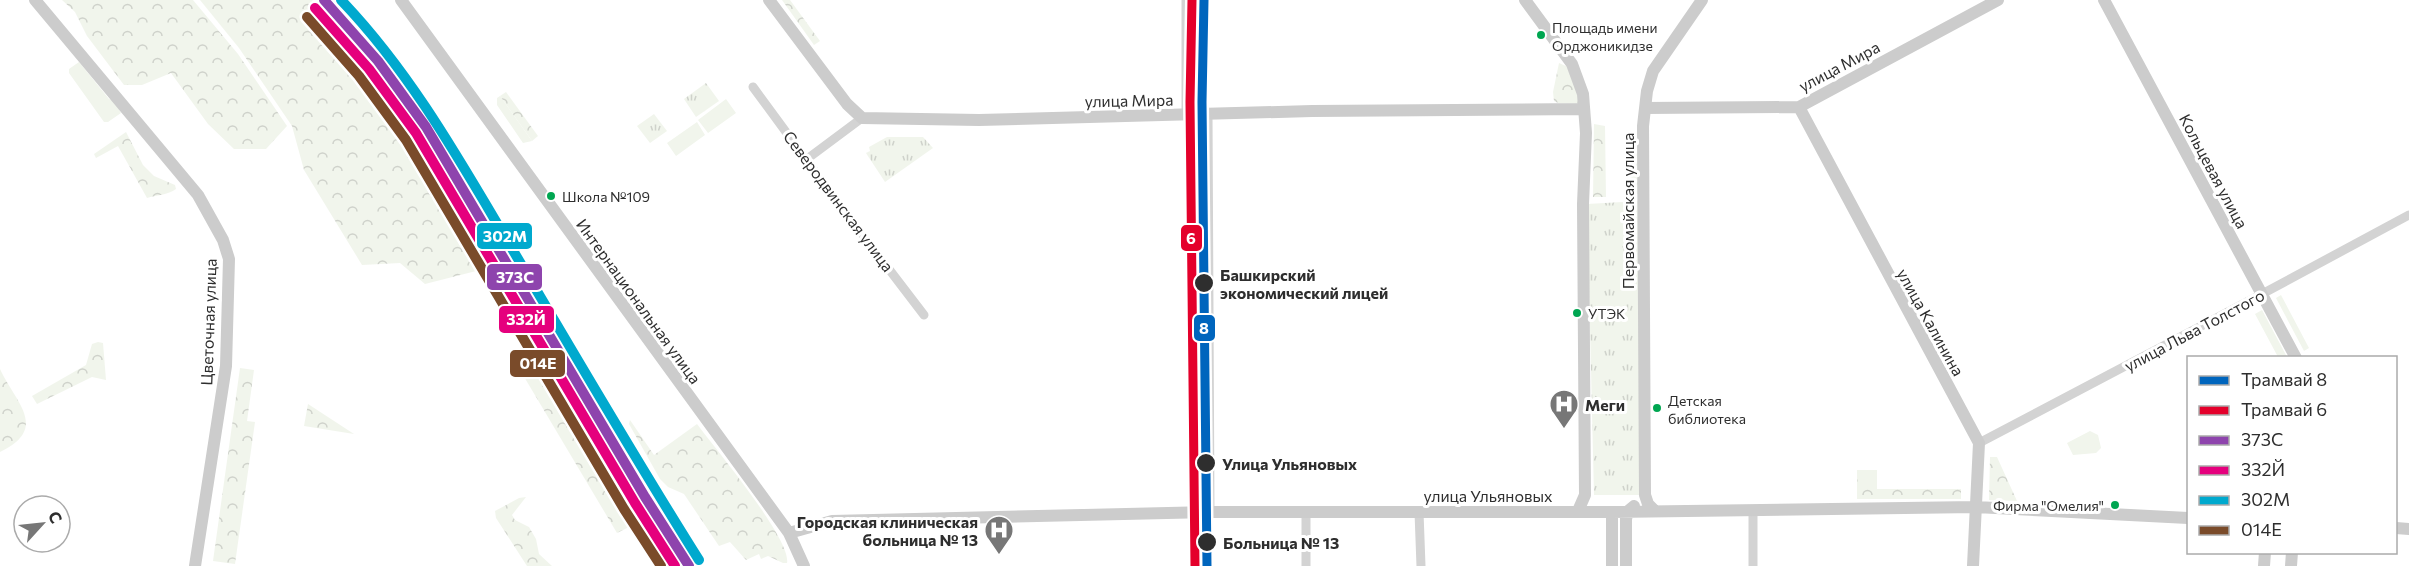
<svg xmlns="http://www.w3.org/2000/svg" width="2409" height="566" font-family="Commissioner,sans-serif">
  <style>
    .grass { fill: #f1f5ec }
    .forest { fill: url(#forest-crowns) }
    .park { fill: url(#park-tufts) }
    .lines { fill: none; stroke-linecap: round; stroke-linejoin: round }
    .street { stroke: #d3d3d3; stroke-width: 9 }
    .secondary { stroke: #ccc; stroke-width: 12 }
    .rail-1-casing { stroke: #fff; stroke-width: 15 }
    .rail-2-casing { stroke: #fff; stroke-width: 15 }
    .rail-3-casing { stroke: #fff; stroke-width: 15 }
    .rail-4-casing { stroke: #fff; stroke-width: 15 }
    .rail-1 { stroke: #8e44ad; stroke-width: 10 }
    .rail-2 { stroke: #e5007d; stroke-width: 10 }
    .rail-3 { stroke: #00a9ce; stroke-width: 10 }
    .rail-4 { stroke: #7a4b2a; stroke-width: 10 }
    .tram-1-casing { stroke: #fff; stroke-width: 14 }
    .tram-2-casing { stroke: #fff; stroke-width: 14 }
    .tram-1 { stroke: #0065bd; stroke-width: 9 }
    .tram-2 { stroke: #e4002b; stroke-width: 9 }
    .bus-dot { fill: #00a651; stroke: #fff; stroke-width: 2 }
    .stop-dot { fill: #2e2e2e; stroke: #fff; stroke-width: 2 }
    .labels { text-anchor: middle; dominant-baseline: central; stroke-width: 6; stroke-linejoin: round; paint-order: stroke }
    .bus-label { font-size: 14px; fill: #2e2e2e; stroke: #fff; text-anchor: start }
    .street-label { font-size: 16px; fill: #2e2e2e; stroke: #fff }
    .stop-label { font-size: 16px; font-weight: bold; fill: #2e2e2e; stroke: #fff; text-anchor: start }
    .poi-label { font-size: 16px; font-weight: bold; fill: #2e2e2e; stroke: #fff; text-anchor: start }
    .line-badge { stroke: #fff; stroke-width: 2 }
    .badge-label { font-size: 16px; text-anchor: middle; font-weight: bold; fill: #fff }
  </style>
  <defs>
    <pattern id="forest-crowns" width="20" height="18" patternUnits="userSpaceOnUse" patternTransform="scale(1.5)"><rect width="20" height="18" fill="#f1f5ec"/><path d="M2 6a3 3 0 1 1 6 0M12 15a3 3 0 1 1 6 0" fill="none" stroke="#cfd2cb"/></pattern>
    <pattern id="park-tufts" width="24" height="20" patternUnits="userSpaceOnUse" patternTransform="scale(1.5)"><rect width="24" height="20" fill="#f1f5ec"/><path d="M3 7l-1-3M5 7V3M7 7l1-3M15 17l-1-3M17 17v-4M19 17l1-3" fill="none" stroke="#cfd2cb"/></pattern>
  </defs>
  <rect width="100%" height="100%" fill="#fff"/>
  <path class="grass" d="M79 62 109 99 114 100 121 113 108 122H104L69 73V69Z
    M500 96 532 141 523 143 497 105V98Z
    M726 99 736 113 708 133 698 120Z
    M697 122 705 135 676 156 667 143Z
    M2281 295 2309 348 2304 351 2276 298Z
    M2262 310 2287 357H2278L2255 314Z
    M2090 431 2098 435 2101 448 2096 453 2073 455 2067 443Z"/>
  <path class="forest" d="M62 0H193L238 54 287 126 266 149H234L208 124 171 73 142 85H124L87 36 75 12Z
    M200 0H312L348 35 435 153 551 343 650 512 635 524 617 533 520 370 547 352 498 271 484 269 425 284 400 263 362 265 304 170 292 126 239 48Z
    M782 0H790L820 41 814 45Z
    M1559 63 1568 67 1581 104 1558 103 1554 101 1553 92Z
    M506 92 538 136 532 141 500 96Z
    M1594 124 1605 126 1606 197H1593Z
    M126 132 143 165 154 176 175 185 176 189C168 195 156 195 147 198L118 146 96 158 94 154Z
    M1628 135 1638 137V194L1627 193Z
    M98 342 103 343 106 380 92 377 37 404 32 396 86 365 92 344Z
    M240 368 254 370 247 421 255 422 235 564 213 561Z
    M0 369C15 402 50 428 0 452Z
    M308 404 354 434 304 426Z
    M630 420 654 455 697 424C714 447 792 540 787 563H783L768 556 761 559 759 554 746 560 730 542 719 546 684 494 668 487 660 479 629 424Z
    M1990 457H1997L2017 501 1989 500Z
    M1857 470H1877V489H1961V499H1857Z
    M526 497 512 515 515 520 529 527 536 539 539 554 552 566H527L496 518 495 511 519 498Z"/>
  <path class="park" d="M706 83 719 101 696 117 684 99Z
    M654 114 667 131 650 143 637 126Z
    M887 137H923L933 148 885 182 866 153 870 151 869 147Z
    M1640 201V495H1594L1587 204Z"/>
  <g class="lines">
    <path class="street" d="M1186 0V115
      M753 87 833 196 924 315
      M1208 115 1210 512
      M807 159 862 118
      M1979 443 2262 294 2409 215
      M1753 510V566
      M1197 512V566
      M1306 512V566
      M1419 512 1421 566"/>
    <path class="secondary" d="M35 0 198 195 223 240 229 259 226 366 195 566
      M401 0 789 533 804 566
      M769 0 847 104 862 118 979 120 1312 111 1584 109
      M1525 0 1572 64 1583 94 1586 133 1583 204 1585 495 1578 511
      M2104 0 2296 358
      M1799 107 1979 443 1973 566
      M1645 108 1799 107 1998 0
      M1655 511 1648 504 1645 495 1643 126 1647 91 1653 71 1702 0
      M1612 512V566
      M2396 528 2409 529
      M789 533 832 521 1210 512H1612L1976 507 2188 518
      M1626 566V519L1628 511 1634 506
      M2264 566 2265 552
      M2291 566 2292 552"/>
    <g class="rail-1-casing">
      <path id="rail-1" d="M324 0 378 61 426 127 645 497 689 566"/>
    </g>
    <g class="rail-2-casing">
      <path id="rail-2" d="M315 8 369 69 416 133 635 503 675 566"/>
    </g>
    <g class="rail-3-casing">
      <path id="rail-3" d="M341 0C411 73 460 161 511 247 573 352 634 457 699 560"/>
    </g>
    <g class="rail-4-casing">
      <path id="rail-4" d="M307 17 359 76 406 140 624 509 661 566"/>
    </g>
    <use href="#rail-1" class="rail-1"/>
    <use href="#rail-2" class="rail-2"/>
    <use href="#rail-3" class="rail-3"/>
    <use href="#rail-4" class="rail-4"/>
    <g class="tram-1-casing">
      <path id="tram-1" d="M1204 0 1202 102 1207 566"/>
    </g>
    <g class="tram-2-casing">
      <path id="tram-2" d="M1192 0 1190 102 1195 566"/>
    </g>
    <use href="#tram-1" class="tram-1"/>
    <use href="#tram-2" class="tram-2"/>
  </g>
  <defs>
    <g id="hospital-pin" transform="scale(1.5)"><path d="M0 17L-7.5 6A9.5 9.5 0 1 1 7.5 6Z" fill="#777" stroke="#fff"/><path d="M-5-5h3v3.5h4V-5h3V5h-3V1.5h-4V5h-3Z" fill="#fff"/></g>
  </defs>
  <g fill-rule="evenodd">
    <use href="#hospital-pin" x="1564" y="404"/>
    <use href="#hospital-pin" x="999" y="530"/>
  </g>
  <g class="bus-dot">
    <circle cx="1541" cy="35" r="5"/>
    <circle cx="551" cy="196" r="5"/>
    <circle cx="1577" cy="313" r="5"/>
    <circle cx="1657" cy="408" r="5"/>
    <circle cx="2115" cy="505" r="5"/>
  </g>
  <g class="stop-dot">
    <circle cx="1204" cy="283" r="10"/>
    <circle cx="1206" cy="463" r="10"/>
    <circle cx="1207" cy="542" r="10"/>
  </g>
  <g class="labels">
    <g class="bus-label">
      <text x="1552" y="27">Площадь имени<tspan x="1552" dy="18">Орджоникидзе</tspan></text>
      <text x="562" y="196">Школа №109</text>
      <text x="1588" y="313">УТЭК</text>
      <text x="1668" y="400">Детская<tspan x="1668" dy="18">библиотека</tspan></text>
      <text x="2104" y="505" text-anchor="end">Фирма "Омелия"</text>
    </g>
    <g class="street-label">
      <text transform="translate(1839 66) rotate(-28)">улица Мира</text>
      <text transform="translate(1129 100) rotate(-1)">улица Мира</text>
      <text transform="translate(2214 171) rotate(62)">Кольцевая улица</text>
      <text transform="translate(839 201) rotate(53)">Северодвинская улица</text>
      <text transform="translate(1627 211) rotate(-90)">Первомайская улица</text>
      <text transform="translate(639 301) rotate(54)">Интернациональная улица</text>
      <text transform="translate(208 322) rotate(-88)">Цветочная улица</text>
      <text transform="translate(1931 322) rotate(61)">улица Калинина</text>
      <text transform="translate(2194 330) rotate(-28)">улица Льва Толстого</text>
      <text x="1488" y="495">улица Ульяновых</text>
    </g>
    <g class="stop-label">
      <text x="1220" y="274">Башкирский<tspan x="1220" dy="18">экономический лицей</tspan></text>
      <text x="1222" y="463">Улица Ульяновых</text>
      <text x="1223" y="542">Больница № 13</text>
    </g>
    <g class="poi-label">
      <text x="1585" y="404">Меги</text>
      <text x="978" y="521" text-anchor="end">Городская клиническая<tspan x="978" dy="18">больница № 13</tspan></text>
    </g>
  </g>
  <g class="line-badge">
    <rect x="476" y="222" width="57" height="28" rx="6" fill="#00a9ce"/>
    <rect x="1180" y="224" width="23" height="28" rx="6" fill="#e4002b"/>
    <rect x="486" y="263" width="57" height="28" rx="6" fill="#8e44ad"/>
    <rect x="498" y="305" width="57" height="29" rx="6" fill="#e5007d"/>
    <rect x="1193" y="314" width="23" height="28" rx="6" fill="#0065bd"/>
    <rect x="509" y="349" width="57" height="29" rx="6" fill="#7a4b2a"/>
  </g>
  <g class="badge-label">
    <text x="505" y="242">302М</text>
    <text x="1191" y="244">6</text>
    <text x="515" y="283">373C</text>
    <text x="526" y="325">332Й</text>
    <text x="1204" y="334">8</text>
    <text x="538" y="369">014Е</text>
  </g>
  <rect x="2187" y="356" width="210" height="198" fill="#ffffff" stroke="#ababab" stroke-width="1.5"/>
  <rect x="2199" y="376" width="30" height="9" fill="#0065bd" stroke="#ababab" stroke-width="1.5"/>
  <text x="2241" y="386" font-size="18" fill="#2e2e2e">Трамвай 8</text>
  <rect x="2199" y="406" width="30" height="9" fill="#e4002b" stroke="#ababab" stroke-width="1.5"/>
  <text x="2241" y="416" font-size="18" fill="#2e2e2e">Трамвай 6</text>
  <rect x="2199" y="436" width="30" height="9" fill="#8e44ad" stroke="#ababab" stroke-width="1.5"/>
  <text x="2241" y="446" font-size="18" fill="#2e2e2e">373C</text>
  <rect x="2199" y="466" width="30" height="9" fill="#e5007d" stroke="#ababab" stroke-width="1.5"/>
  <text x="2241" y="476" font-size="18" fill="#2e2e2e">332Й</text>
  <rect x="2199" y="496" width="30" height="9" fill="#00a9ce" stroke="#ababab" stroke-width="1.5"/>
  <text x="2241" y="506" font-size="18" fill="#2e2e2e">302М</text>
  <rect x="2199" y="526" width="30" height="9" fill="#7a4b2a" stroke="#ababab" stroke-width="1.5"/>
  <text x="2241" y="536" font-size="18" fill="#2e2e2e">014Е</text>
  <g transform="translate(42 524) rotate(63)"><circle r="28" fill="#ffffff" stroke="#ababab" stroke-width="1.5"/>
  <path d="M0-4.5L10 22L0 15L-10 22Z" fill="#777777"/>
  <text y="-9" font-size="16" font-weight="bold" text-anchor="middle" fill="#2e2e2e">С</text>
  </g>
</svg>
